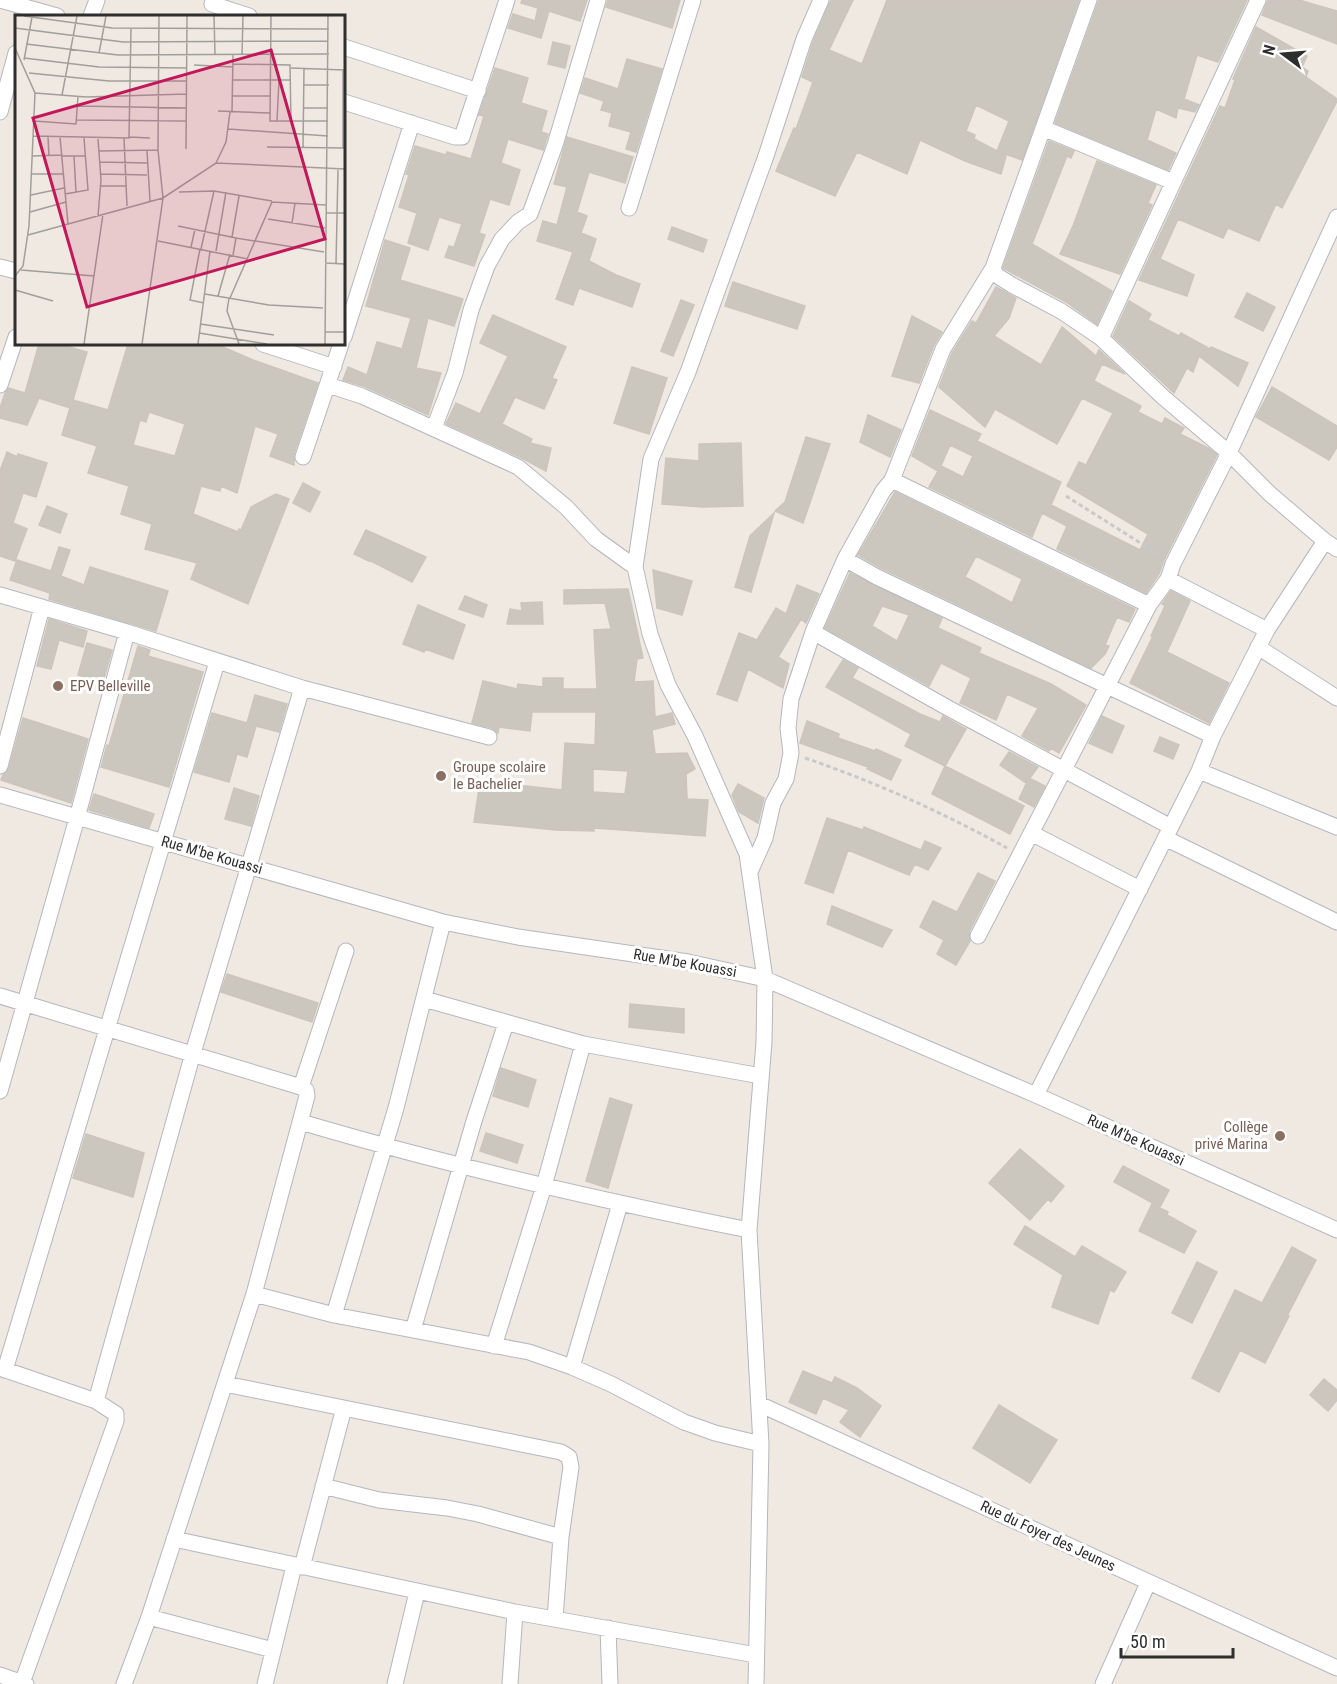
<svg xmlns="http://www.w3.org/2000/svg" width="1337" height="1684" font-family="'Roboto Condensed',sans-serif">
  <style>
    .building { fill: #cbc7bf; stroke: #cbc5ba; stroke-width: 1.5; fill-rule: evenodd }
    .lines { fill: none; stroke-linecap: round; stroke-linejoin: round }
    .minor-casing { stroke: #b4b7c1; stroke-width: 17 }
    .path { stroke: #c9c9c9; stroke-width: 3; stroke-dasharray: 4.5 3; stroke-linecap: butt }
    .minor { stroke: #fff; stroke-width: 15 }
    .education-dot { fill: #8d6e63; stroke: #fff; stroke-width: 2 }
    .labels { text-anchor: middle; dominant-baseline: central; stroke-width: 6; stroke-linejoin: round; paint-order: stroke }
    .education-label { font-size: 15px; fill: #785e54; stroke: #fff; text-anchor: start }
    .street-label { font-size: 15px; fill: #2e2e2e; stroke: #fff }
    .inset-road { fill: none; stroke: #a29e99; stroke-width: 1.5 }
    .view { fill: #c2185b; fill-opacity: 0.15; stroke: #c2185b; stroke-width: 3 }
    .inset-edge { fill: none; stroke: #2e2e2e; stroke-width: 3 }
  </style>
  <rect width="100%" height="100%" fill="#efe9e1"/>
  <path class="building" d="M522 0H587L580 21 549 11 541 38 508 28 513 14 535 21 538 8 521 3Z
    M608 0H680L672 28 606 7Z
    M831 0H853L829 50 862 64 887 0H1079L1022 160 997 151 1006 156 1001 174 965 161 920 140 907 174 857 152 835 196 776 171 794 128 796 129 813 82 802 77 813 42ZM976 105 1009 121 997 151 974 139 975 135 966 131Z
    M1099 0H1247L1218 62 1197 55 1184 99 1199 105 1195 112 1178 108 1176 118 1156 109 1147 140 1176 153 1168 170 1055 123Z
    M1268 0H1299L1337 11V44L1262 15Z
    M1256 27 1307 56 1302 67 1308 71 1306 77 1337 99V101L1282 208 1276 204 1259 241 1228 228 1223 238 1178 219 1160 259 1194 275 1187 296 1139 280 1220 106 1225 108 1235 80 1233 79Z
    M553 42 570 46 565 68 548 64Z
    M627 59 662 69 636 152 626 149 631 132 609 126 612 113 601 110 604 101 580 93 585 78 618 89Z
    M495 68 528 78 521 103 547 111 541 132 548 134 543 150 508 139 501 163 520 170 509 205 490 199 479 233 485 235 474 266 445 257 449 246 454 247 462 224 439 217 428 250 408 243 417 213 399 207 409 175 406 174 415 146 446 155 447 152 471 159 484 116 479 115Z
    M567 137 633 157 625 183 589 172 577 212 587 216 581 233 596 239 589 261 616 275 640 284 632 307 579 288 573 305 556 299 573 252 537 241 543 221 557 225 567 187 554 184Z
    M1049 141 1074 151 1071 158 1067 156 1032 244 1112 291 1097 324 1066 302 1003 268Z
    M1097 161 1156 185 1148 203 1152 205 1120 274 1060 254 1073 226Z
    M672 227 707 240 703 252 668 239Z
    M385 240 410 248 400 280 463 299 454 326 428 318 416 368 441 373 428 415 366 387 343 380 348 367 367 375 377 342 402 349 411 318 366 306Z
    M733 282 805 306 797 329 725 306Z
    M996 287 1016 298 1009 318 994 336 1041 365 1062 327 1096 356 1099 350 1125 374 1102 364 1094 381 1141 406 1138 412 1162 424 1165 418 1184 428 1180 434 1208 448 1217 455 1164 560 1159 574 1146 593 1057 549 1067 526 1042 513 1032 537 929 487 938 471 912 456 930 410 981 434 977 441 1061 482 1051 505 1140 550 1148 534 1067 486 1079 462 1086 465 1113 413 1082 398 1057 444 995 409 985 427 939 387 952 353 972 321 976 323ZM950 445 973 456 963 477 941 466Z
    M1247 293 1275 307 1263 331 1235 317Z
    M681 300 694 305 673 356 661 351Z
    M1129 301 1151 314 1148 320 1179 336 1181 333 1210 349 1211 347 1248 363 1238 386 1199 356 1193 372 1187 368 1174 393 1113 336Z
    M493 315 566 347 552 378 557 380 544 409 515 397 502 424 532 439 530 443 551 448 546 471 522 458 446 424 456 403 480 414 508 356 480 343Z
    M912 316 942 332 934 345 919 383 892 376Z
    M39 344H67L66 346 87 352 73 400 108 410 128 344H216L253 360 318 383 294 454V465L270 456 278 434 255 426 237 493 221 486 220 491 201 486 193 514 238 532 239 529 241 530 251 507 276 494 289 499 248 604 191 579 197 563 145 549 152 524 121 514 129 486 88 473 97 446 62 435 70 408 39 398 27 425 0 418V408L5 393 9 388 25 393ZM149 412 185 424 175 456 133 445 140 420 146 422Z
    M632 367 667 378 649 434 614 423Z
    M1272 387 1337 426V447L1329 460 1256 417Z
    M868 415 901 430 890 457 860 442Z
    M806 437 830 444 803 523 775 511 785 502Z
    M741 443 743 506 703 507 662 504 666 458 699 461V444Z
    M7 452 17 457 18 454 47 463 36 497 23 493 13 523 27 529 15 561 0 556V471Z
    M303 483 320 492 310 512 293 503Z
    M895 492 1135 609 1129 622 1117 617 1105 645 1109 646 1105 654 1091 668 881 568 858 555ZM976 556 1022 579 1012 603 965 577Z
    M47 506 67 514 60 533 39 525Z
    M774 513 751 592 735 587 750 536Z
    M366 530 426 557 412 582 369 560V561L354 554Z
    M59 547 70 550 61 576 84 585 90 567 168 591 156 631 49 599 50 593 10 580 17 560 51 571Z
    M653 570 692 581 682 615 657 608Z
    M850 573 942 618 938 628 981 648 979 653 1051 684 1086 705 1059 753 1051 748 1049 751 1022 736 1038 708 1007 694 996 720 960 703 971 678 941 663 929 686 825 628ZM882 606 909 615 897 641 872 626Z
    M797 585 819 594 806 623 801 619 778 657 789 664 783 688 748 669 737 701 717 694 739 633 757 640 776 608 786 614Z
    M628 589 643 658 637 659 634 682 653 681 655 717 672 713 675 724 652 730 655 754 687 753 695 769 686 774 687 799 708 800 705 836 594 828V831L556 830 474 822 480 781 562 790 565 743 595 745 596 712H532L530 731 499 727 498 733 492 728 472 723 483 681 517 689 518 684 543 687V678H563V689H597L594 630 611 629 605 603 564 604V590ZM593 769 628 771 625 794 593 792Z
    M1171 591 1190 601 1167 652 1229 683 1209 723 1130 683 1153 636H1151L1165 606 1162 604Z
    M465 596 487 605 483 617 459 609Z
    M542 602 543 624H507L510 609 522 611 521 603Z
    M418 605 465 625 453 659 425 649 424 652 403 644Z
    M49 619 87 631 83 647 59 640 51 669 37 666Z
    M87 643 112 650 103 682 78 675Z
    M138 646 150 650 148 656 203 672 169 787 101 767 107 745 109 746Z
    M843 660 858 668 852 678 920 714 940 722 943 716 966 729 945 766 905 746 911 734 826 687Z
    M255 695 287 704 279 732 256 726 247 757 237 754 229 782 194 772 212 713 247 723Z
    M1102 716 1124 726 1112 753 1089 743Z
    M23 718 88 739 71 803 1 780 3 775 9 768Z
    M807 721 839 734 838 738 875 751 876 749 901 760 891 780 867 769 868 767 800 743Z
    M1160 737 1179 745 1173 759 1154 751Z
    M1009 752 1038 767 1026 783 1000 765Z
    M945 766 1024 806 1010 834 932 794Z
    M1029 778 1045 786 1034 807 1019 799Z
    M738 784 764 798 758 823 739 812 732 795Z
    M234 788 259 796 251 826 225 819Z
    M94 794 154 814 149 828 89 810Z
    M827 818 863 830 864 827 921 850 925 841 941 848 928 870 915 864 909 875 848 850 833 893 805 883Z
    M978 873 995 881 969 932 970 941 956 965 937 954 944 940 920 927 933 901 957 912Z
    M832 906 892 930 882 947 827 924Z
    M227 974 318 1003 312 1022 221 992Z
    M630 1004 684 1009V1033L629 1027Z
    M501 1068 536 1080 528 1107 493 1096Z
    M610 1098 632 1105 608 1188 586 1181Z
    M486 1133 523 1145 517 1163 480 1151Z
    M86 1134 144 1153 133 1197 73 1178Z
    M1020 1149 1064 1186 1051 1202 1048 1199 1030 1220 989 1183Z
    M1123 1166 1169 1190 1160 1207 1114 1182Z
    M1152 1204 1168 1212 1167 1215 1196 1231 1184 1253 1139 1231Z
    M1025 1226 1075 1257 1082 1246 1126 1272 1114 1292 1110 1290 1098 1324 1052 1307 1063 1275 1014 1244Z
    M1292 1247 1316 1260 1287 1316H1289L1265 1363 1240 1350 1219 1392 1192 1378 1235 1290 1262 1303Z
    M1197 1262 1217 1272 1192 1323 1172 1313Z
    M803 1371 832 1383 835 1377 857 1388 881 1406 860 1437 840 1422 849 1410 823 1398 816 1414 789 1402Z
    M1324 1379 1337 1390V1400L1328 1411 1310 1395Z
    M999 1405 1057 1440 1030 1483 973 1448Z"/>
  <g class="lines">
    <g class="minor-casing">
      <path id="minor" d="M0 0 57 16
        M1089 0 993 268 996 275 1012 285 1061 311 1101 338 1163 397 1229 453 1270 494 1325 541 1337 549
        M212 4 249 16
        M91 16 97 0
        M344 47 478 91
        M344 102 455 137H462L507 0
        M0 112 16 53
        M1043 128 1173 182
        M629 208 693 0
        M0 267 16 271
        M344 337 412 123
        M1101 338 1258 0
        M263 344 334 367
        M0 385 16 337
        M328 385 362 396 518 467 566 507 596 539 635 567
        M434 428 455 373 471 310 487 266 502 239 518 222 530 214 555 145 598 0
        M303 457 341 344
        M892 480 1149 605
        M845 559 877 577 1213 736
        M0 595 127 632 302 688 489 737
        M1267 630 1168 579 1173 564 1229 453 1337 217
        M813 632 948 708 1171 827
        M1258 647 1337 698
        M0 766 42 607
        M1199 771 1337 827
        M0 795 443 922 518 937 688 962 765 979 1036 1095 1337 1230
        M1031 833 1140 889
        M1165 838 1337 922
        M750 872 765 838 773 803 786 779 791 753 788 728 791 699 813 632 845 559 883 491 892 480 943 349 993 268
        M978 936 1149 605 1168 579
        M0 996 301 1087 306 1090 307 1096 254 1294 149 1617 124 1684
        M424 999 583 1044 761 1076
        M301 1087 346 951
        M0 1091 77 818 127 632
        M1036 1095 1199 771 1213 736 1267 630 1325 541
        M301 1122C449 1166 599 1200 749 1230
        M254 1294 334 1315 529 1352 572 1367 611 1384 684 1422 715 1433 761 1444
        M334 1315 396 1108 443 922
        M413 1330 474 1121 506 1023
        M494 1346 544 1186 583 1044
        M572 1367 620 1204
        M0 1368 96 1401 116 1414V1421L22 1683
        M5 1370 217 662
        M225 1384 561 1452 569 1457 571 1467 561 1537 555 1619
        M96 1401 193 1053 302 688
        M759 1404 1337 1668
        M323 1486 379 1500 447 1508 478 1514 561 1537
        M174 1539 515 1612 756 1655
        M302 1567 344 1408
        M149 1617 273 1650
        M608 1628 610 1684
        M0 1675 26 1684
        M265 1684 294 1566
        M395 1684 417 1592
        M510 1684 515 1612
        M756 1684 761 1444 749 1230 764 1042 765 979 747 854 695 736 668 685 650 634 635 567 651 459 688 372 766 156 804 39 821 0
        M1103 1684 1148 1583"/>
    </g>
    <path class="path" d="M1066 496 1161 556
      M805 758C875 782 942 812 1007 848"/>
    <use href="#minor" class="minor"/>
  </g>
  <g class="education-dot">
    <circle cx="58" cy="686" r="6"/>
    <circle cx="441" cy="776" r="6"/>
    <circle cx="1280" cy="1136" r="6"/>
  </g>
  <g class="labels">
    <g class="education-label">
      <text x="70" y="686">EPV Belleville</text>
      <text x="453" y="767">Groupe scolaire<tspan x="453" dy="17">le Bachelier</tspan></text>
      <text x="1268" y="1127" text-anchor="end">Collège<tspan x="1268" dy="17">privé Marina</tspan></text>
    </g>
    <g class="street-label">
      <text transform="translate(212 855) rotate(16)">Rue M'be Kouassi</text>
      <text transform="translate(685 963) rotate(10)">Rue M'be Kouassi</text>
      <text transform="translate(1136 1140) rotate(24)">Rue M'be Kouassi</text>
      <text transform="translate(1048 1536) rotate(25)">Rue du Foyer des Jeunes</text>
    </g>
  </g>
  <g transform="translate(15 15)">
    <rect width="330" height="330" fill="#efe9e1"/>
    <path class="inset-road" d="M9 1 97 13 314 14M199 1 200 40M256 1 255 106H313M0 13 108 27 313 26M11 29 103 40 314 39M0 33 20 78 14 211 8 251 0 261M84 38 91 1M227 40 228 1M9 43 84 52 172 53M9 45 17 2M218 49 275 50 276 107M179 50 218 52M276 53 330 55M328 55V133M14 58 94 66H172M218 65H276M288 70H314M20 78 71 82 172 79M47 80 62 1M218 81H255M62 91 171 93M288 93H313M203 96 255 98M217 97 218 40M62 105 171 106M19 106 61 109 63 81M262 106 264 65M213 114 313 121M18 121 114 123 116 13M33 122 34 141M45 122 53 209M114 122 135 123M109 123 112 191M252 132 329 133M288 133 289 53M171 134 172 1M84 136 143 135M132 136 135 186M17 141 47 140M47 141H71M59 141 61 177M85 147 132 148M201 148 211 127 215 97M17 159H48M86 159 132 160M86 171H111M164 177 199 176 257 186M50 179 73 175 69 123M16 180 49 173M15 197 51 187M311 198H330M83 201 86 165 83 124M253 204 310 213M277 208 280 188M163 211 221 223M13 220 148 183 201 148 330 154M217 222 224 181M143 226 233 244M176 232 180 214M185 234 175 285 189 288M186 234 199 176M201 236 211 177M218 240 221 223 309 237M310 248 330 249M321 249 323 155M6 255 79 261M0 275 38 286M190 279 254 290 308 293M203 281 215 239M214 283 212 296 224 329M215 283 257 187 311 190M185 309 259 320M310 317H330M184 318 252 329M69 329 88 199M127 329 148 183 143 135 144 1M183 329 195 236M310 329 313 1"/>
    <path class="view" d="M256 35 310 224 72 292 18 103Z"/>
    <rect width="330" height="330" class="inset-edge"/>
  </g>
  <g transform="translate(1283 54) rotate(286)" stroke="#ffffff" stroke-width="4.5" paint-order="stroke">
  <path d="M0-4.5L10 22L0 15L-10 22Z" fill="#2e2e2e"/>
  <text y="-9" font-size="16" font-weight="bold" text-anchor="middle" fill="#2e2e2e">N</text>
  </g>
  <path d="M1121 1648v9h112v-9" fill="none" stroke="#2e2e2e" stroke-width="3"/>
  <text x="1130" y="1648" font-size="18" fill="#2e2e2e" stroke="#ffffff" stroke-width="4.5" paint-order="stroke">50 m</text>
</svg>
